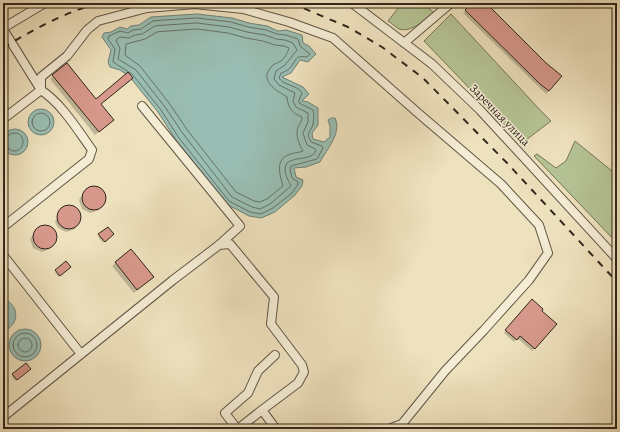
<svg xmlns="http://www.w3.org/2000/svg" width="620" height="432" font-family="Alegreya,serif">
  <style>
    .green { fill: #b5c394; stroke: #747458 }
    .water { fill: #99bdb2; stroke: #708176 }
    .shadow { fill: #0003 }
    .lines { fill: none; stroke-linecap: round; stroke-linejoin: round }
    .shore { stroke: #667266; stroke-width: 1 }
    .building { fill: #d6988a; stroke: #32261b }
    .minor-casing { stroke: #615544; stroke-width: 10 }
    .minor { stroke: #f4ecd4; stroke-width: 8 }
    .rail { stroke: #32261b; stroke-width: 2; stroke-dasharray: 7 7; stroke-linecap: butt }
    .labels { text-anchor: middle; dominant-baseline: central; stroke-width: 3; stroke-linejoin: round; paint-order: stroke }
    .street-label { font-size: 12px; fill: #32261b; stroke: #f4ecd4 }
  </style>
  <rect width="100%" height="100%" fill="#eee1bd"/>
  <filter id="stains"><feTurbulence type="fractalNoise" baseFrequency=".005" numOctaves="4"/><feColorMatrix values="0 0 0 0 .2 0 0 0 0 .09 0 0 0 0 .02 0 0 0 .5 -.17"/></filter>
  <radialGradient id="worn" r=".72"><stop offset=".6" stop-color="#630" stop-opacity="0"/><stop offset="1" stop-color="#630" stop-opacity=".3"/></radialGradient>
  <path class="green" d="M402 3H423L433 12C427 20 410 33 399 29 395 27 392 23 388 21Z
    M451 14 541 111 551 121 522 143 424 41Z
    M575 141 617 175V243L534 156 537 154 556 168 566 161Z"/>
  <path class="water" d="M197 14 232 18 249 23 267 26 278 31 286 30 302 35 303 43 309 46 316 54 308 62 300 60 291 73 282 77 303 87 309 94 302 101 308 102 318 108V125L312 133 313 139 324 142 330 137V126L328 120 331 118H335C342 133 327 149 320 162L306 167 294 168 296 177 303 180 302 186 295 195 275 212 261 218 249 216 230 206 226 203 176 140 158 112 129 76 120 70 110 67 108 62 111 50 102 37 104 33 111 32 120 27 127 29 131 26 139 25 151 17Z
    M28 122a13 13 0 1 1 26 0a13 13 0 1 1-26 0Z
    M2 142a13 13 0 1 1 26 0a13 13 0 1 1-26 0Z
    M3 299C20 304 20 326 3 331Z
    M9 345a16 16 0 1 1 32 0a16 16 0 1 1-32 0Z"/>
  <path class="shadow" d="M473 3H485L549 91 546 94 463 13Z
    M53 76 100 105 109 124 95 135 50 79Z
    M94 186 103 190 106 198 99 210 90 213 82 209 79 200 86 189Z
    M70 205 78 209 81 218 75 229 66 232 58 228 55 222 61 209Z
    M46 225 54 229 57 238 50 249 42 252 33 248 30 239 37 228Z
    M108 228 113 234 103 243 98 237Z
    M131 250 149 280 134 293 112 266Z
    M66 262 70 267 58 277 55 272Z
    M529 303 555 324 532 351 517 338 514 342 504 333Z
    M26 365 29 369 15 381 12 376Z"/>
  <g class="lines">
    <path class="shore" d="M197 18 231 22 248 27 266 30 277 34 286 35 298 39 300 46 310 54 307 57C294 55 297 60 290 68 287 71 284 72 281 73L279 78C284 86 298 85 302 93L299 100V103L313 110C314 114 314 120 313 124 311 133 305 131 311 142L322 146 323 148 317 159 291 166 290 169 292 178 298 182V184L292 193 273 208 261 214 250 212 229 201 179 138 161 110 132 74 113 62 115 49 108 39 109 36 120 31 128 33 133 30 141 29 153 21Z
      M197 23 229 27 247 32 265 35 276 39 285 40 293 43 297 50 285 65 276 71 274 79 279 85 295 93 293 101 296 107 308 113V122L303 133 307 145 315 149 316 151C311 161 295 156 287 163 282 171 288 179 291 186L270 204 260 209 252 207 232 197 184 135 165 107 136 70 118 59 120 49 116 40 120 37 129 38 135 35 142 34 155 26Z
      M197 29 228 33 246 38 263 41 275 45 284 46 289 48C288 52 284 59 281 61 278 63 275 63 272 66 258 81 276 90 287 97 288 108 292 113 302 117 302 122 300 123 298 127 295 135 299 144 303 151 299 153 295 152 291 154 274 158 280 175 283 186L267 199 260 202 254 201 236 192 188 131 169 103 140 66 125 55 126 44 145 39 157 32Z
      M32 122a9 9 0 1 1 18 0a9 9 0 1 1-18 0Z
      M3 138C8 137 10 133 14 133 26 132 26 151 14 151 10 151 8 147 3 146
      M13 345a12 12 0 1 1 24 0a12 12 0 1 1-24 0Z
      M18 345a7 7 0 1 1 14 0a7 7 0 1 1-14 0Z"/>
  </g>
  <path class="building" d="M472 3H486L546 63 562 76 549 91 540 84 465 10Z
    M67 63 96 99 128 72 133 78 101 104 114 120 99 132 52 75Z
    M82 198a12 12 0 1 1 24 0a12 12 0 1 1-24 0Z
    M57 217a12 12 0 1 1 24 0a12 12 0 1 1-24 0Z
    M33 237a12 12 0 1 1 24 0a12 12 0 1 1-24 0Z
    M108 227 114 234 105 242 98 234Z
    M131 249 154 277 137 290 115 262Z
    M66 261 71 267 60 276 55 270Z
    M532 299 543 309 542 311 557 324 535 349 520 336 517 340 505 330Z
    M26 363 31 369 17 380 12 374Z"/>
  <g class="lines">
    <g class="minor-casing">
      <path id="minor" d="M352 3 432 64 480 110 617 259
        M3 28 45 3
        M3 29 41 90C62 104 77 129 92 150L89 159 3 227
        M404 43 451 3
        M3 119 41 90V77L67 56 87 30 98 21 147 8 195 4 243 9 289 22 333 38 418 113 501 184 539 225 548 253 529 280 484 330 445 371 402 424 391 428
        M219 245 230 244 274 297 271 324 302 365 304 372 298 383 262 410
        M3 255 81 354
        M3 417 173 280 219 245 240 226 142 106
        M237 429 225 413 248 393 258 371 275 355
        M238 429 262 410 276 429"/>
    </g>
    <use href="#minor" class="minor"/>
    <path class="rail" d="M291 3 348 27 382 47 423 78 508 164 617 282
      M3 48C34 29 64 13 98 3"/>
  </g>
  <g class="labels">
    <g class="street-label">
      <text transform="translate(500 115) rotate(46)">Заречная улица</text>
    </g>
  </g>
  <rect width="620" height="432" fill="none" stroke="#eee1bd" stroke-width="16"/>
  <rect x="4" y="4" width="612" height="424" fill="none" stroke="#32261b" stroke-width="2"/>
  <rect x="8" y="8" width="604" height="416" fill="none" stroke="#32261b"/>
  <rect width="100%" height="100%" filter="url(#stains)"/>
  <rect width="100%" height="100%" fill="url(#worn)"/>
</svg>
